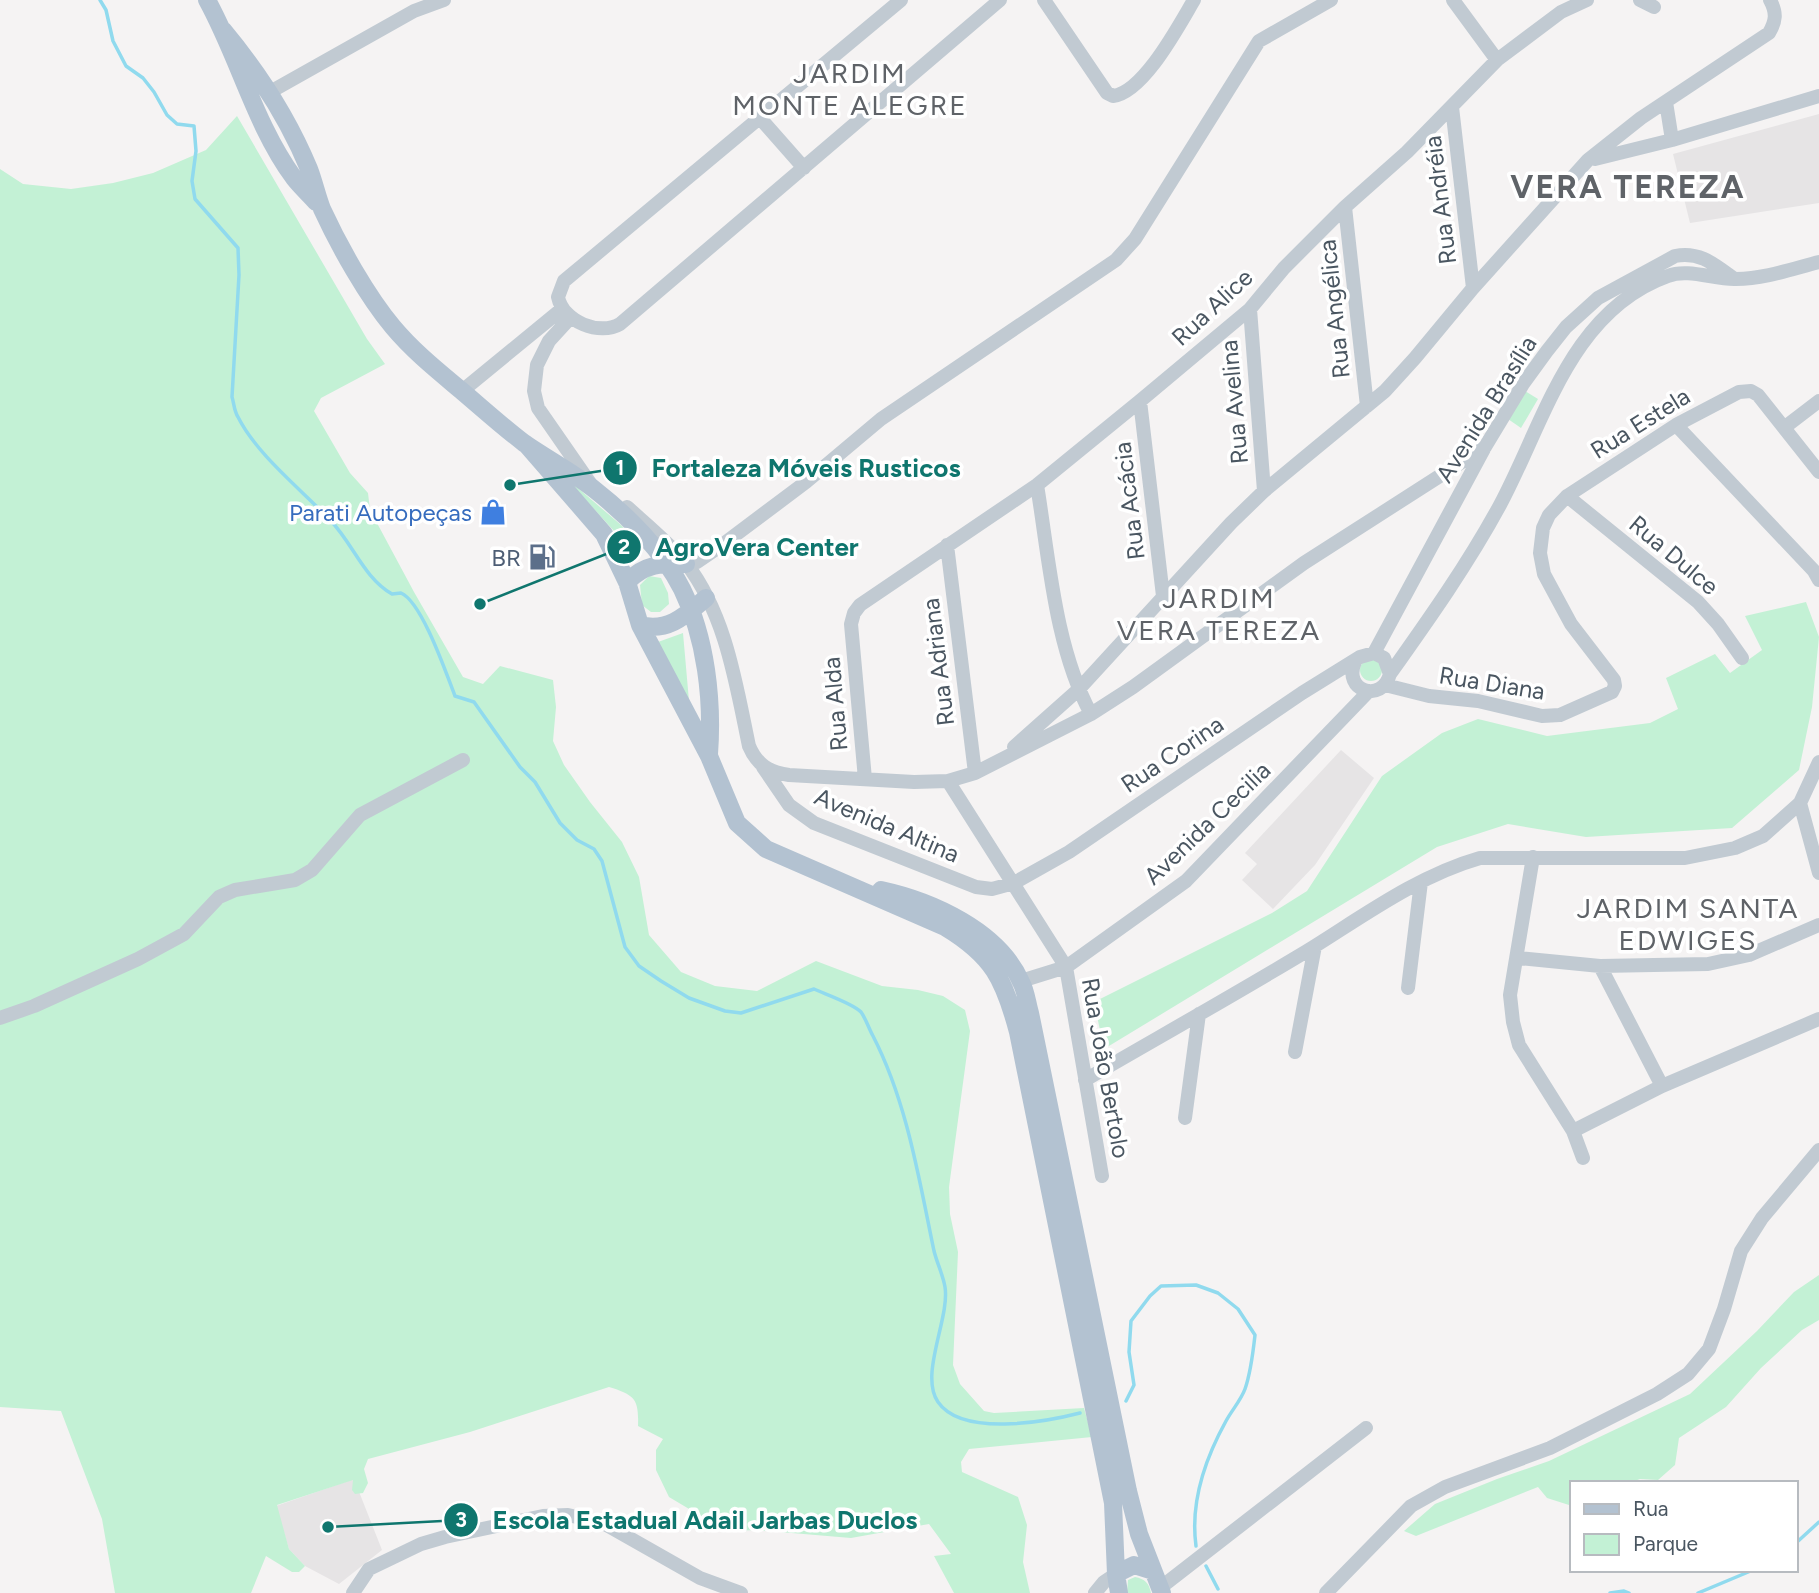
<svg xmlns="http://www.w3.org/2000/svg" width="1819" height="1593" font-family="Figtree,sans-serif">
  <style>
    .education { fill: #e6e4e5 }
    .green { fill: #c3f1d5 }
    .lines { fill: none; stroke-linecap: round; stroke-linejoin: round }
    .stream { stroke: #90daee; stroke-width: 3.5 }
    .minor { stroke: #c1cad2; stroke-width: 14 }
    .major { stroke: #b3c2d1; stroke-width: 18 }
    .labels { text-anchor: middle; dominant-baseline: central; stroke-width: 7; stroke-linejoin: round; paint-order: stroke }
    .street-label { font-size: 24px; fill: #4a5661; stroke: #fff }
    .shop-label { font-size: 24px; fill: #366cbe; stroke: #fff; text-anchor: end }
    .service-label { font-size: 24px; fill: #4e5e75; stroke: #fff; text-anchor: end }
    .quarter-label { font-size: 28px; letter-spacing: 2px; fill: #5f6368; stroke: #fff }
    .district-label { font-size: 32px; font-weight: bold; letter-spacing: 2px; fill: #5f6368; stroke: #fff }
    .leader { fill: none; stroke: #0f766e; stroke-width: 2.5 }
    .callout-dot { fill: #0f766e; stroke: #fff; stroke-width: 2.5 }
    .mark-label { font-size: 21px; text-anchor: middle; font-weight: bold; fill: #fff }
    .callout-label { font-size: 26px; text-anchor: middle; font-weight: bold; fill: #0f766e; stroke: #fff; stroke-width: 7; stroke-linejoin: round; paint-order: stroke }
  </style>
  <rect width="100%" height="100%" fill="#f5f3f3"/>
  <path class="education" d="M1819 114V203L1690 223 1673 154Z
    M1341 750 1374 778 1315 865 1273 909 1242 880 1257 864 1245 853Z
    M354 1479 382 1550 339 1584 305 1566 289 1549 276 1506Z"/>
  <path class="green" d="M237 116 367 339 385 364 321 398 314 411 350 473 368 493 370 510 414 592 463 677 483 684 500 666 553 680 556 707 553 741 564 765 590 802 622 842 639 877 649 935 681 972 715 986 757 991 816 961 882 986 918 990 943 996 965 1010 970 1031 949 1187 950 1214 958 1252 953 1365 960 1384 984 1411 994 1413 1084 1408 1092 1437 969 1449 961 1462 962 1472 1018 1497 1027 1525 1023 1562 1030 1593H954L934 1556 951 1554 929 1524 851 1538 757 1530 726 1531 669 1497 656 1470V1450L663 1439 638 1426C639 1399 635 1395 609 1387L470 1432 368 1459 364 1469 368 1483 363 1493 355 1494 352 1490 353 1480 277 1505 289 1549 305 1566 299 1572H292L266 1556 251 1593H115L102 1519 61 1411 0 1407V169L23 184 71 189 113 183 153 173 206 150Z
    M1525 391 1538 399 1521 428 1508 419Z
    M565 477 621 525 643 548 627 555 614 531Z
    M649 576 661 578 668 593 669 604 660 612H651L642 605 640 585Z
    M1806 602 1819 637 1812 707 1799 770 1732 828 1586 837 1508 824 1437 847 1104 1049 1094 1002 1272 913 1307 891 1382 776 1442 733 1478 719 1547 736 1650 723 1678 709 1666 678 1715 654 1730 673 1762 650 1745 616Z
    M683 633 689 701 658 642Z
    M1360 670a11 11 0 1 1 22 0a11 11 0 1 1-22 0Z
    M1819 1275V1320L1802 1330 1761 1368 1726 1407 1679 1438 1675 1465 1658 1480 1640 1479 1629 1483H1572V1504L1569 1505 1547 1498 1538 1487 1416 1536 1404 1531 1435 1504 1497 1479 1549 1461 1690 1394 1757 1331 1794 1292Z
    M1135 1577C1145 1579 1149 1583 1151 1593H1127L1128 1580Z"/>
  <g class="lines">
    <path class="stream" d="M100 0 106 10 113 41 126 66 143 78 154 92 167 115 177 124 194 126 196 151 192 181 195 199 238 248 239 275 232 397C234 403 234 411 238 417 257 455 302 490 331 521 353 544 364 578 392 594L401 593C422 602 446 673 455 696L474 702 520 767 535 782 560 823 577 840 594 849 602 861 625 947 639 966 661 981 689 998 725 1011 741 1013 814 989C825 994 854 1004 861 1012 866 1019 869 1029 873 1036 907 1102 919 1179 934 1251 937 1263 943 1275 945 1287 950 1318 919 1375 938 1402 962 1437 1045 1422 1080 1413
      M1126 1401 1134 1385 1129 1352 1131 1321 1150 1296 1161 1286 1196 1285 1218 1293 1238 1309 1255 1335C1253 1353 1251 1372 1245 1389 1241 1400 1232 1410 1226 1421 1205 1459 1190 1502 1196 1546
      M1796 1543 1819 1522
      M1206 1566 1218 1589
      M1610 1593 1624 1591 1629 1593
      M1698 1593 1753 1570"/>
    <path class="minor" d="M901 0 564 281 558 297C563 322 600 336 620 324L1000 0
      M1044 0 1107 93 1113 96C1144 92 1179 25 1194 0
      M1453 0 1497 60
      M1640 0 1654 7
      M270 92 414 11 444 0
      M1666 102 1672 140
      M1452 107 1473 288
      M759 117 804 168
      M1595 159 1672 140 1819 96
      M1345 207 1367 406
      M1250 309 1264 491
      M571 317 549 341 537 365 534 391 538 408 590 483
      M462 391 562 309
      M1140 401 1163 596
      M1676 425 1814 571 1819 580
      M1785 427 1819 401
      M1037 485C1049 558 1055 648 1091 714
      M1567 496 1698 602 1718 624 1742 658
      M627 507C647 525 669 543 686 563 726 615 736 684 749 746 757 765 769 772 789 775L914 782 948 781 975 773 1091 714 1133 687 1304 563 1485 447
      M947 545 975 773
      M686 564 697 562 722 545 806 482 881 419 1116 260 1135 239 1259 41 1331 0
      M1374 653 1485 447 1523 384 1547 351 1566 327 1598 298 1675 256C1699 251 1714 264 1733 278
      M1390 674C1429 619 1468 564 1500 505 1544 423 1570 311 1668 276 1688 268 1715 280 1736 279 1764 279 1792 269 1819 262
      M1385 685 1429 696 1478 701 1542 716 1560 715 1612 692 1615 686 1614 680 1571 624 1544 574 1540 553 1543 528 1549 515 1567 496 1676 425 1739 392 1751 391 1758 395 1819 472
      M1014 747 1078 690 1231 523 1264 491 1385 391 1415 358 1473 288 1588 160 1641 118 1769 33C1776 21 1777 13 1770 0
      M763 767 789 805 814 823 976 887 992 889 1014 883 1069 852 1302 693 1360 657 1374 653 1384 658 1390 674C1382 704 1342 691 1355 662
      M865 779 851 624 854 613 860 605 1037 485 1140 401 1250 309 1284 268 1345 207 1407 152 1497 60 1561 12 1587 0
      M948 781 1066 967 1102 1176
      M1800 803 1819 873
      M1533 857 1510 995 1513 1022 1519 1045 1573 1131 1583 1158
      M1518 958 1600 966 1708 964 1749 955 1819 925
      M1600 966 1662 1086
      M1021 981 1066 967 1186 881 1369 691
      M1408 988 1421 882
      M0 1018 34 1006 138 959 184 934 219 897 235 890 295 880 312 870 360 815 463 760
      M1295 1052 1315 946
      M1085 1080C1159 1037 1234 995 1307 951 1362 917 1417 876 1480 858H1685L1735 848 1763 836 1800 803 1819 762
      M1185 1118 1199 1014
      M1573 1131 1662 1086 1819 1019
      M1160 1588 1366 1428
      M353 1593 369 1569 421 1544 445 1537 543 1516 568 1515 603 1523 700 1578 741 1593
      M1095 1593 1104 1582 1116 1574
      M1326 1593 1411 1506 1445 1487 1550 1448 1657 1394 1688 1374 1709 1349 1724 1309 1741 1251 1762 1218 1819 1150"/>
    <path class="major" d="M207 0C239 58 255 125 294 178 301 187 309 194 316 202
      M223 30C258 72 288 118 309 169 314 182 317 196 322 209 339 246 367 296 393 327 414 352 438 371 463 392 483 409 503 427 524 443 547 459 572 472 595 490 627 515 663 551 682 589 706 638 713 700 709 754
      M526 444 604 534 627 582 640 625 709 756 737 823 766 849 945 927C993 956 1004 979 1018 1032L1113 1503 1116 1574 1119 1593
      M627 582C644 564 662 563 686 564
      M640 625C668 633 687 614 706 598
      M881 890C932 901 999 931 1021 982 1026 991 1027 1003 1030 1013L1128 1491 1139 1534 1162 1593
      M1116 1574 1134 1565 1153 1571"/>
  </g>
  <defs>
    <g id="shop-bare" transform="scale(2.1)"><path d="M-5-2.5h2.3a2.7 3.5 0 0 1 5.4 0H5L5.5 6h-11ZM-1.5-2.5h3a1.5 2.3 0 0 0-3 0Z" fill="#3f7fe0" stroke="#fff" stroke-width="2.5" paint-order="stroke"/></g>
    <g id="fuel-bare" transform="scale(2.1)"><path d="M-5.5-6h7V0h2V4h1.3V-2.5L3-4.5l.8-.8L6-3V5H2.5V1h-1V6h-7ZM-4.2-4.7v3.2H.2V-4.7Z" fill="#5c6f8a" stroke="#fff" stroke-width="2.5" paint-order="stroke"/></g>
  </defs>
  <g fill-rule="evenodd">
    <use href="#shop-bare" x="493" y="512"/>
    <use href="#fuel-bare" x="542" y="557"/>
  </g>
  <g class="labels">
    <g class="street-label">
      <text transform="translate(1440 200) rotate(-97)">Rua Andréia</text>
      <text transform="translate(1212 307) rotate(-43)">Rua Alice</text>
      <text transform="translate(1334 309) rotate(-96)">Rua Angélica</text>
      <text transform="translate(1234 402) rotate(-95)">Rua Avelina</text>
      <text transform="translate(1486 409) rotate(-58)">Avenida Brasília</text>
      <text transform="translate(1640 423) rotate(-32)">Rua Estela</text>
      <text transform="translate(1129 501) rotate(-97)">Rua Acácia</text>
      <text transform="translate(1674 555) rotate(40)">Rua Dulce</text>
      <text transform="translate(938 662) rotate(-97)">Rua Adriana</text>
      <text transform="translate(1492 683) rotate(9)">Rua Diana</text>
      <text transform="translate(835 704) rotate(-95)">Rua Alda</text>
      <text transform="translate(1172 754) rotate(-34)">Rua Corina</text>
      <text transform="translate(1207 823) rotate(-44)">Avenida Cecilia</text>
      <text transform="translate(887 825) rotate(23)">Avenida Altina</text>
      <text transform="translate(1106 1068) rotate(80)">Rua João Bertolo</text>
    </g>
    <g class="shop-label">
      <text x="472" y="512">Parati Autopeças</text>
    </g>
    <g class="service-label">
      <text x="521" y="557">BR</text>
    </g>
    <g class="quarter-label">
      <text x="850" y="73">JARDIM<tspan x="850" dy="32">MONTE ALEGRE</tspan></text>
      <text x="1219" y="598">JARDIM<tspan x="1219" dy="32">VERA TEREZA</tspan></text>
      <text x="1688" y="908">JARDIM SANTA<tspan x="1688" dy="32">EDWIGES</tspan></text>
    </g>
    <g class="district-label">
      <text x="1628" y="187">VERA TEREZA</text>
    </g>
  </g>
  <path class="leader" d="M510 485L620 468M480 604L624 547M328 1527L461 1520"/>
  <g class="callout-dot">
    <circle cx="510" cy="485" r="7"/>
    <circle cx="480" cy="604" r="7"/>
    <circle cx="328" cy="1527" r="7"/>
    <circle cx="620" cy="468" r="18"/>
    <circle cx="624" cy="547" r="18"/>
    <circle cx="461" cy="1520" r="18"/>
  </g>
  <g class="mark-label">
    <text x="620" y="475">1</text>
    <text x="624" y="554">2</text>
    <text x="461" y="1527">3</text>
  </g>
  <g class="callout-label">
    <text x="806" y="477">Fortaleza Móveis Rusticos</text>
    <text x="757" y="556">AgroVera Center</text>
    <text x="705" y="1529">Escola Estadual Adail Jarbas Duclos</text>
  </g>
  <rect x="1570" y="1481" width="228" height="91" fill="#ffffff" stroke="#b7bbc0" stroke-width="2"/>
  <rect x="1584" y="1504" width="35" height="10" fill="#b3c2d1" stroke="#b7bbc0" stroke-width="2"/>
  <text x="1633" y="1516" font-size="21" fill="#4a5661">Rua</text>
  <rect x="1584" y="1534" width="35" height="21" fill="#c3f1d5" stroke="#b7bbc0" stroke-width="2"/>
  <text x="1633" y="1551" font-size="21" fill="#4a5661">Parque</text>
</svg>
